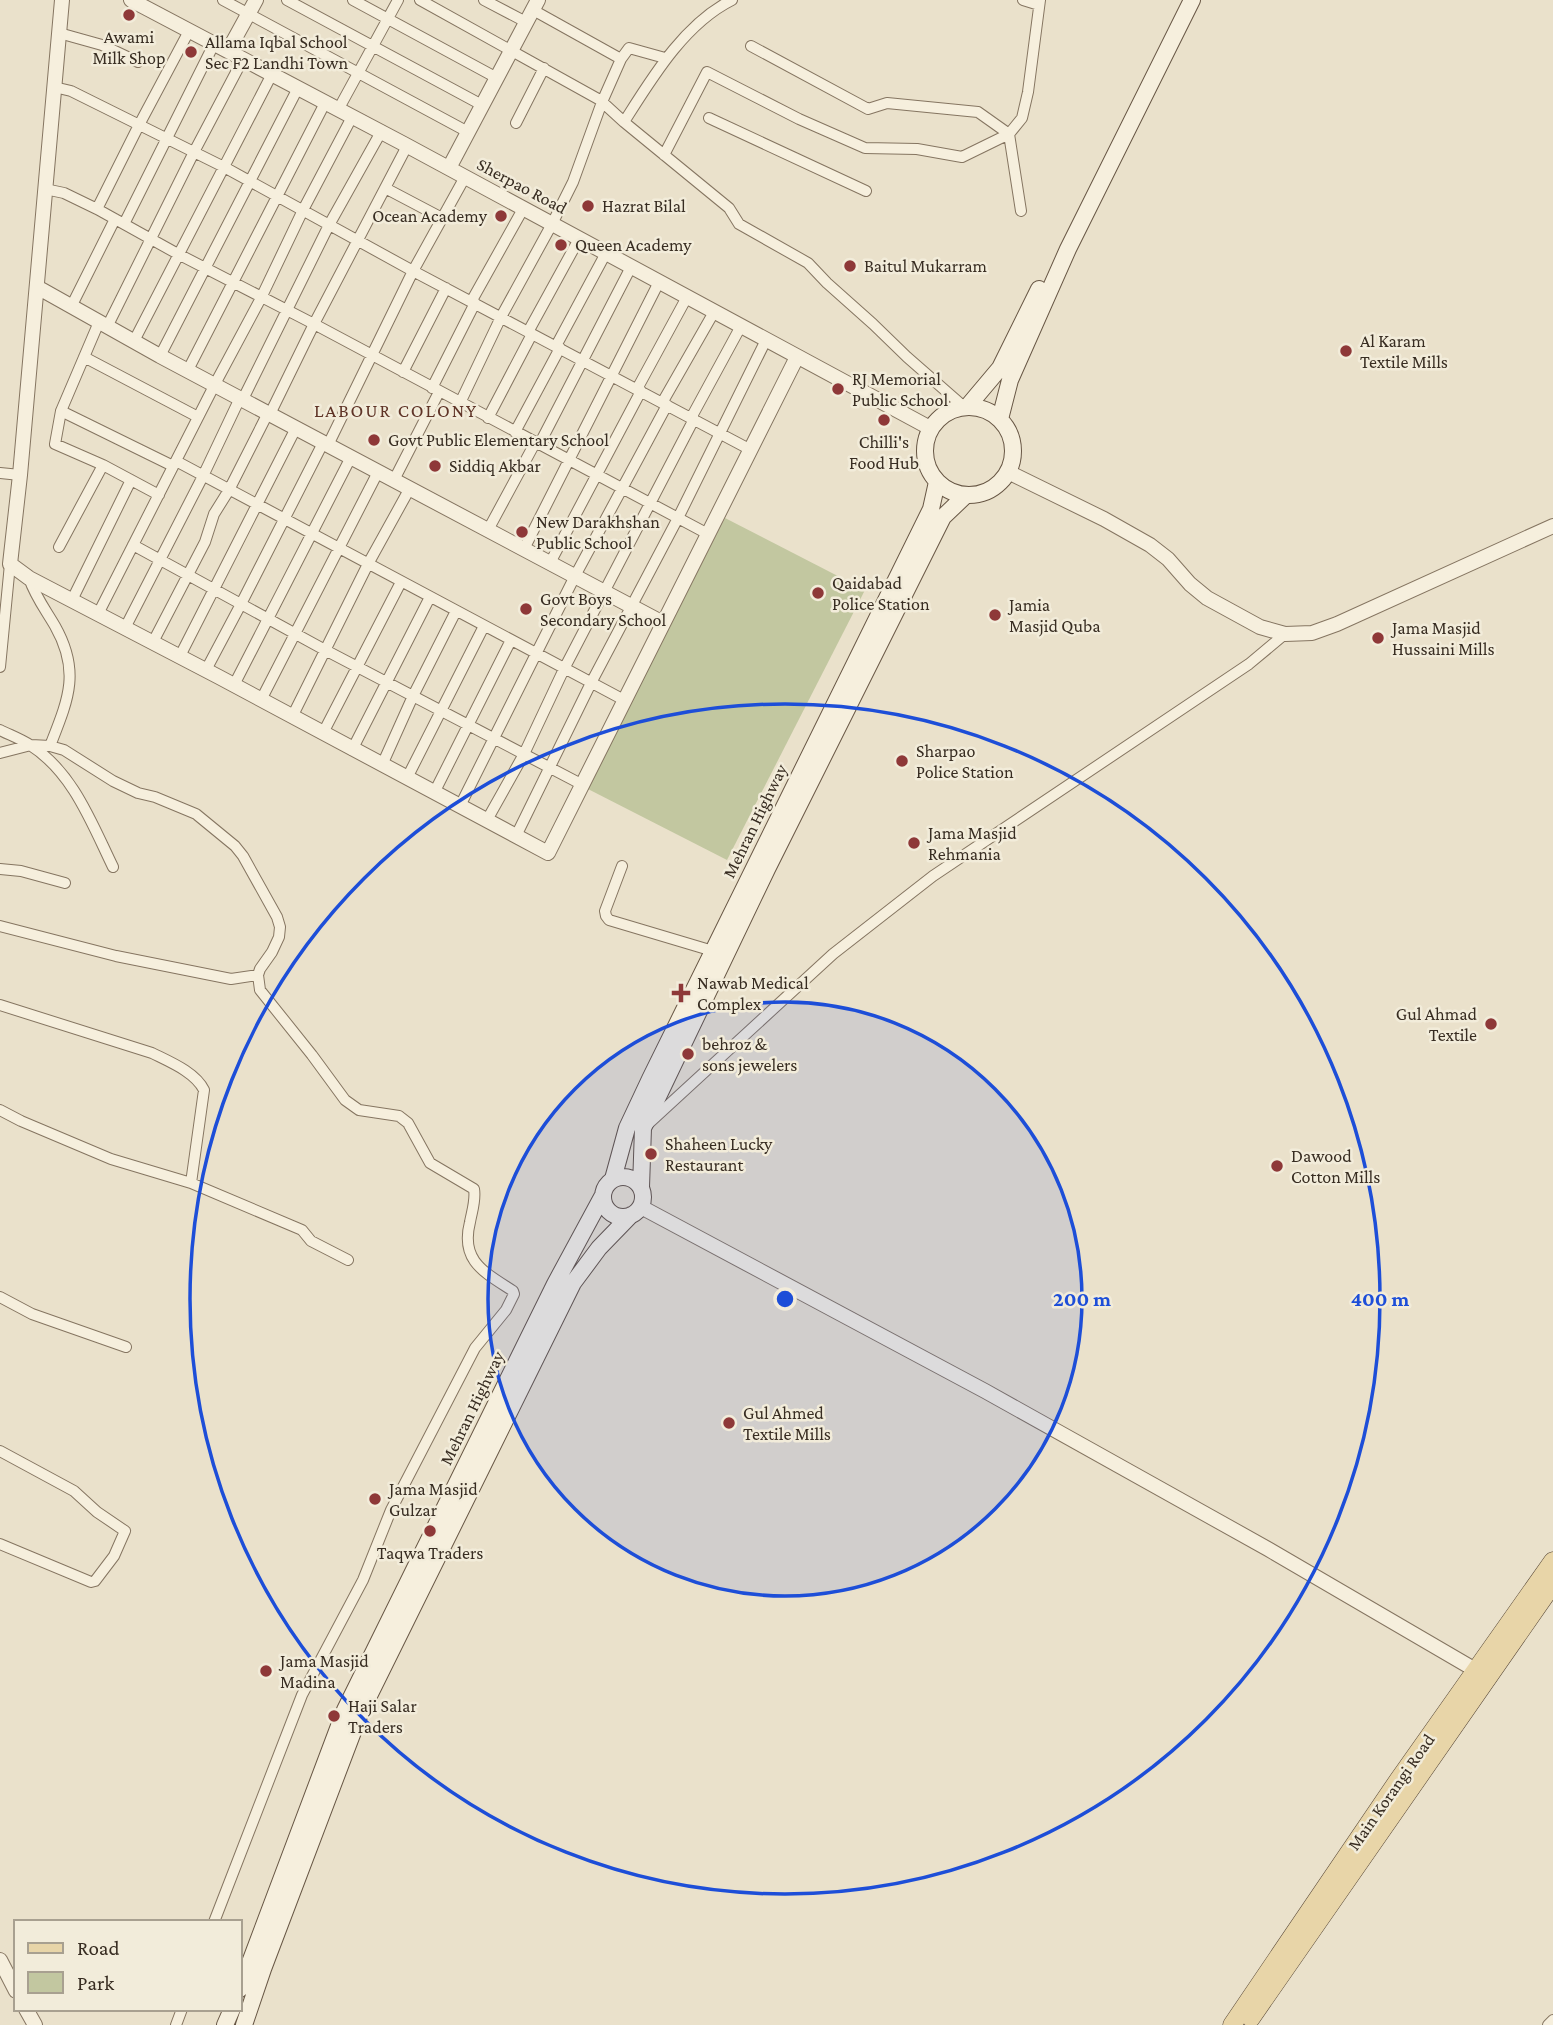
<svg xmlns="http://www.w3.org/2000/svg" width="1553" height="2025" font-family="'Crimson Pro',serif">
  <style>
    .green { fill: #c2c7a0 }
    .lines { fill: none; stroke-linecap: round; stroke-linejoin: round }
    .minor-casing { stroke: #857561; stroke-width: 12 }
    .tertiary-casing { stroke: #857561; stroke-width: 16 }
    .secondary-casing { stroke: #675644; stroke-width: 18 }
    .primary-casing { stroke: #544434; stroke-width: 19 }
    .minor { stroke: #f6efdd; stroke-width: 10 }
    .tertiary { stroke: #f6efdd; stroke-width: 14 }
    .secondary { stroke: #f6efdd; stroke-width: 16 }
    .primary { stroke: #e8d5a8; stroke-width: 18 }
    .ring { fill: none; stroke: #1d4ed8; stroke-width: 3.5 }
    .poi-dot { fill: #8e3838; stroke: #f2ecda; stroke-width: 2.5 }
    .labels { text-anchor: middle; dominant-baseline: central; stroke-width: 5; stroke-linejoin: round; paint-order: stroke }
    .poi-label { font-size: 18px; fill: #382d22; stroke: #f2ecda; text-anchor: start }
    .street-label { font-size: 18px; fill: #382d22; stroke: #f2ecda }
    .neighbourhood-label { font-size: 19px; letter-spacing: 2px; fill: #5f3427; stroke: #f2ecda }
    .centre { fill: #1d4ed8; stroke: #f2ecda; stroke-width: 3.5 }
    .ring-label { font-size: 21px; text-anchor: middle; font-weight: bold; fill: #1d4ed8; stroke: #f2ecda; stroke-width: 5; stroke-linejoin: round; paint-order: stroke }
  </style>
  <rect width="100%" height="100%" fill="#eae1cb"/>
  <path class="green" d="M725 518 865 590 727 860 586 788Z"/>
  <g class="lines">
    <g class="minor-casing">
      <path id="minor" d="M223 0 468 132
        M287 0 482 105
        M353 0 497 78
        M420 0 600 100 624 122 729 208 739 224 808 263 827 283 873 324 907 357 963 406
        M484 0 526 22
        M1023 0 1039 5
        M59 33 102 45 138 62
        M621 59 629 48 665 58
        M54 87 71 91 224 167 413 271 751 450
        M338 110 398 0
        M709 118 866 191
        M624 122C652 78 684 24 732 0
        M516 123 544 68
        M664 155 707 72 799 119 865 148 917 149 962 157 1009 134 978 112 887 103 868 109 751 46
        M385 188 442 218
        M45 189 64 193 97 209 178 254 314 324 708 534
        M97 209 139 125 189 31
        M1021 211 1009 134 1022 118 1028 92 1040 0
        M124 224 214 44
        M471 302 523 209
        M71 307 115 219
        M99 322 61 411 55 444 103 465 159 495
        M107 327 194 152 243 59
        M528 332 579 239
        M134 341 272 74
        M556 346 606 253
        M160 356 298 88
        M84 357 198 417
        M188 370 325 103
        M403 372 446 288
        M432 388 475 303
        M637 389 687 297
        M243 399 329 225 381 132
        M460 403 501 317 552 224 573 182 602 102 621 59 533 10
        M662 403 714 312
        M61 411 173 466
        M270 414 314 324 407 146
        M488 418 532 334
        M691 418 741 326
        M515 432 560 348
        M328 445 413 271 465 177
        M539 445 631 267
        M176 461 624 700
        M0 473 20 475
        M394 480 439 392
        M488 530 535 443
        M133 545 325 650 581 784
        M59 547 103 465
        M524 549 659 282
        M550 563 641 391
        M29 578C35 596 45 609 55 626 81 672 68 700 50 746
        M72 600 131 480
        M98 614 215 384 261 298 303 210 352 117
        M125 628 203 476 240 398
        M153 642 205 542 214 514 229 490 268 413
        M180 656 296 428
        M0 667 10 564
        M206 670 241 604 323 443
        M234 685 351 457
        M261 700 378 472
        M292 717 368 564 410 488
        M0 730C10 735 21 739 30 745 73 772 92 824 113 867
        M323 733 401 582
        M352 750 430 597
        M0 753 31 745 50 746 64 750 113 781 138 793 155 797 196 814 235 846 243 856 277 917 280 927 279 937 272 952 260 969 258 975 260 990 312 1055 345 1100 359 1110 399 1116 408 1123 430 1163 474 1189C476 1200 472 1211 470 1222 460 1261 484 1272 513 1291L514 1294 506 1310 475 1348 391 1510 363 1580 302 1695 214 1922
        M382 765 413 696 456 611
        M407 778 484 626
        M434 793 511 640
        M460 806 575 576 667 405
        M487 820 524 754 564 669 694 419
        M516 836 591 683 678 518 766 340
        M622 866 605 911 606 916 609 920 713 951
        M0 869 21 871 65 883
        M0 926 116 956 231 979 258 975
        M0 1005 152 1053C170 1062 195 1072 204 1090L191 1183
        M0 1110 21 1121 111 1159 191 1183 302 1230 311 1241 348 1260
        M648 1124 833 954 933 876 1249 664 1285 634
        M0 1297 32 1314 126 1347
        M0 1451 74 1491 97 1512 125 1531 114 1556 95 1581 91 1582 0 1544
        M176 2025 182 2009
        M1548 2025 1553 2020"/>
    </g>
    <g class="tertiary-casing">
      <path id="tertiary" d="M62 0 20 475 10 564 29 578 219 677 548 853 797 357
        M131 0 404 144 930 428
        M228 51 256 0
        M449 168 538 0
        M37 287 160 356 663 623
        M1008 472 1104 519 1150 545 1168 559 1190 584 1207 598 1260 627 1285 634 1312 633 1337 624 1553 526
        M641 1207 985 1391 1268 1549 1484 1675
        M0 1960 16 1991
        M26 2009 35 2025"/>
    </g>
    <g class="secondary-casing">
      <path id="secondary" d="M968 406 1000 368 1039 289
        M925 451a44 44 0 1 1 88 0a44 44 0 1 1-88 0Z
        M1000 419 1010 380 1068 249 1192 0
        M603 1197a20 20 0 1 1 40 0a20 20 0 1 1-40 0Z
        M613 1179 627 1128 650 1079 931 509 937 482
        M641 1187 643 1128 767 869 943 517 965 496
        M240 1989 345 1710 555 1284 602 1197
        M225 2025 232 2009
        M244 2025 263 1969 359 1716 573 1283 599 1248 631 1215"/>
    </g>
    <g class="primary-casing">
      <path id="primary" d="M1251 2018 1553 1584
        M1232 2025 1399 1779 1553 1561"/>
    </g>
    <use href="#minor" class="minor"/>
    <use href="#tertiary" class="tertiary"/>
    <use href="#secondary" class="secondary"/>
    <use href="#primary" class="primary"/>
  </g>
  <circle cx="785" cy="1299" r="297" fill="#1d4ed8" fill-opacity=".12"/>
  <g class="ring">
    <circle cx="785" cy="1299" r="297"/>
    <circle cx="785" cy="1299" r="595"/>
  </g>
  <g class="poi-dot">
    <circle cx="129" cy="15" r="7"/>
    <circle cx="191" cy="52" r="7"/>
    <circle cx="588" cy="206" r="7"/>
    <circle cx="501" cy="216" r="7"/>
    <circle cx="561" cy="245" r="7"/>
    <circle cx="850" cy="266" r="7"/>
    <circle cx="1346" cy="351" r="7"/>
    <circle cx="838" cy="389" r="7"/>
    <circle cx="884" cy="420" r="7"/>
    <circle cx="374" cy="440" r="7"/>
    <circle cx="435" cy="466" r="7"/>
    <circle cx="522" cy="532" r="7"/>
    <circle cx="818" cy="593" r="7"/>
    <circle cx="526" cy="609" r="7"/>
    <circle cx="995" cy="615" r="7"/>
    <circle cx="1378" cy="638" r="7"/>
    <circle cx="902" cy="761" r="7"/>
    <circle cx="914" cy="843" r="7"/>
    <path d="M677.5 982.5h7v7h7v7h-7v7h-7v-7h-7v-7h7z"/>
    <circle cx="1491" cy="1024" r="7"/>
    <circle cx="688" cy="1054" r="7"/>
    <circle cx="651" cy="1154" r="7"/>
    <circle cx="1277" cy="1166" r="7"/>
    <circle cx="729" cy="1423" r="7"/>
    <circle cx="375" cy="1499" r="7"/>
    <circle cx="430" cy="1531" r="7"/>
    <circle cx="266" cy="1671" r="7"/>
    <circle cx="334" cy="1716" r="7"/>
  </g>
  <g class="labels">
    <g class="poi-label">
      <text x="129" y="37" text-anchor="middle">Awami<tspan x="129" dy="21">Milk Shop</tspan></text>
      <text x="205" y="42">Allama Iqbal School<tspan x="205" dy="21">Sec F2 Landhi Town</tspan></text>
      <text x="602" y="206">Hazrat Bilal</text>
      <text x="487" y="216" text-anchor="end">Ocean Academy</text>
      <text x="575" y="245">Queen Academy</text>
      <text x="864" y="266">Baitul Mukarram</text>
      <text x="1360" y="341">Al Karam<tspan x="1360" dy="21">Textile Mills</tspan></text>
      <text x="852" y="379">RJ Memorial<tspan x="852" dy="21">Public School</tspan></text>
      <text x="388" y="440">Govt Public Elementary School</text>
      <text x="884" y="442" text-anchor="middle">Chilli's<tspan x="884" dy="21">Food Hub</tspan></text>
      <text x="449" y="466">Siddiq Akbar</text>
      <text x="536" y="522">New Darakhshan<tspan x="536" dy="21">Public School</tspan></text>
      <text x="832" y="583">Qaidabad<tspan x="832" dy="21">Police Station</tspan></text>
      <text x="540" y="599">Govt Boys<tspan x="540" dy="21">Secondary School</tspan></text>
      <text x="1009" y="605">Jamia<tspan x="1009" dy="21">Masjid Quba</tspan></text>
      <text x="1392" y="628">Jama Masjid<tspan x="1392" dy="21">Hussaini Mills</tspan></text>
      <text x="916" y="751">Sharpao<tspan x="916" dy="21">Police Station</tspan></text>
      <text x="928" y="833">Jama Masjid<tspan x="928" dy="21">Rehmania</tspan></text>
      <text x="697" y="983">Nawab Medical<tspan x="697" dy="21">Complex</tspan></text>
      <text x="1477" y="1014" text-anchor="end">Gul Ahmad<tspan x="1477" dy="21">Textile</tspan></text>
      <text x="702" y="1044">behroz &amp;<tspan x="702" dy="21">sons jewelers</tspan></text>
      <text x="665" y="1144">Shaheen Lucky<tspan x="665" dy="21">Restaurant</tspan></text>
      <text x="1291" y="1156">Dawood<tspan x="1291" dy="21">Cotton Mills</tspan></text>
      <text x="743" y="1413">Gul Ahmed<tspan x="743" dy="21">Textile Mills</tspan></text>
      <text x="389" y="1489">Jama Masjid<tspan x="389" dy="21">Gulzar</tspan></text>
      <text x="430" y="1553" text-anchor="middle">Taqwa Traders</text>
      <text x="280" y="1661">Jama Masjid<tspan x="280" dy="21">Madina</tspan></text>
      <text x="348" y="1706">Haji Salar<tspan x="348" dy="21">Traders</tspan></text>
    </g>
    <g class="street-label">
      <text transform="translate(522 186) rotate(28)">Sherpao Road</text>
      <text transform="translate(755 821) rotate(-64)">Mehran Highway</text>
      <text transform="translate(472 1408) rotate(-64)">Mehran Highway</text>
      <text transform="translate(1391 1792) rotate(-55)">Main Korangi Road</text>
    </g>
    <g class="neighbourhood-label">
      <text x="396" y="410">LABOUR COLONY</text>
    </g>
  </g>
  <circle cx="785" cy="1299" r="10" class="centre"/>
  <g class="ring-label">
    <text x="1082" y="1306">200 m</text>
    <text x="1380" y="1306">400 m</text>
  </g>
  <rect x="14" y="1920" width="228" height="91" fill="#f2ecda" stroke="#a8a090" stroke-width="2"/>
  <rect x="28" y="1943" width="35" height="10" fill="#e8d5a8" stroke="#a8a090" stroke-width="2"/>
  <text x="77" y="1955" font-size="21" fill="#382d22">Road</text>
  <rect x="28" y="1972" width="35" height="21" fill="#c2c7a0" stroke="#a8a090" stroke-width="2"/>
  <text x="77" y="1990" font-size="21" fill="#382d22">Park</text>
</svg>
